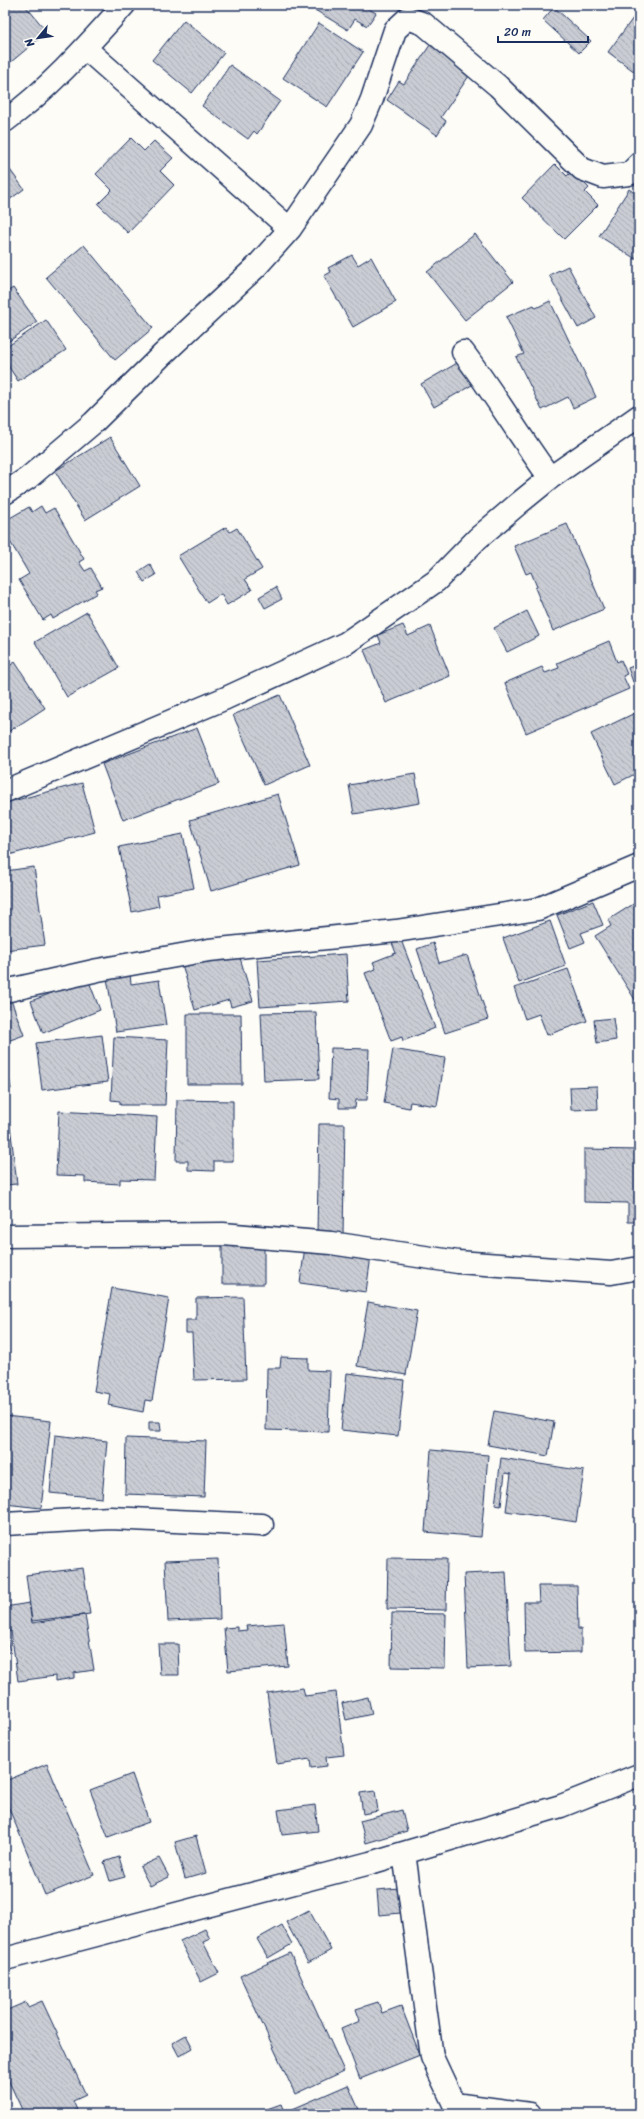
<svg xmlns="http://www.w3.org/2000/svg" width="644" height="2119" font-family="Sriracha,sans-serif">
  <style>
    .building { fill: url(#building-back-hatch); stroke: #1b2f5e }
    .lines { fill: none; stroke-linecap: round; stroke-linejoin: round }
    .minor-casing { stroke: #1b2f5e; stroke-width: 25 }
    .minor { stroke: #fdfcf7; stroke-width: 22 }
  </style>
  <defs>
    <pattern id="building-back-hatch" width="6" height="6" patternUnits="userSpaceOnUse"><rect width="6" height="6" fill="#c9ccd3"/><path d="M-1 5l2 2M0 0l6 6M5-1l2 2" fill="none" stroke="#acb0b8"/></pattern>
  </defs>
  <rect width="100%" height="100%" fill="#fdfcf7"/>
  <filter id="ink" filterUnits="userSpaceOnUse"><feTurbulence type="fractalNoise" baseFrequency=".025" numOctaves="2"/><feDisplacementMap in="SourceGraphic" scale="8" xChannelSelector="R" yChannelSelector="G"/><feConvolveMatrix kernelMatrix="1 2 1 2 8 2 1 2 1" color-interpolation-filters="sRGB"/></filter>
  <g filter="url(#ink)">
    <path class="building" d="M5 5H25L47 32 11 62 5 55Z
      M311 5H362L376 13 367 26 355 19 348 30 310 7Z
      M554 7 591 41 579 53 543 20Z
      M639 10V75L608 52Z
      M184 20 224 53 192 93 152 60Z
      M319 23 363 52 327 107 283 78Z
      M430 45 471 73 441 117 446 121 437 135 387 100 399 81 404 84Z
      M230 65 280 101 257 134 254 131 248 139 202 106Z
      M131 138 144 151 154 141 173 158 160 171 174 185 128 233 98 204 112 190 96 174Z
      M5 163 24 189 5 203Z
      M555 164 567 176 572 171 589 188 585 192 598 205 564 239 522 198Z
      M629 189 639 196V261L599 236Z
      M475 234 513 282 465 320 427 272Z
      M84 245 153 328 115 360 46 277Z
      M352 255 358 265 371 257 396 302 353 327 324 276 331 272 328 268Z
      M568 266 596 318 578 328 549 275Z
      M13 288 37 322 5 344V293Z
      M550 301 596 397 573 408 568 397 542 410 516 357 524 354 506 317 534 305 536 308Z
      M46 320 66 350 18 381 5 361V348Z
      M459 362 472 385 434 407 421 384Z
      M110 437 140 486 85 520 55 471Z
      M41 506 45 513 54 508 84 559 79 562 85 571 91 568 102 587 95 590 97 593 53 619 51 615 43 620 19 580 29 574 5 533V514L8 519 29 507 32 512Z
      M567 524 604 609 553 631 535 588 537 587 531 572 526 574 514 546Z
      M226 527 230 532 237 528 262 569 245 579 252 590 227 605 221 594 207 603 178 556Z
      M150 564 156 575 144 582 138 572Z
      M276 587 282 599 265 608 259 597Z
      M527 611 539 636 507 652 494 628Z
      M87 612 119 668 67 697 35 642Z
      M403 625 408 636 430 626 450 676 386 703 364 650 381 643 378 635Z
      M609 641 617 662 621 660 627 674 623 676 629 689 526 733 505 683 542 667 545 673 559 668 557 663Z
      M15 662 45 708 5 734V669Z
      M639 664V680L633 682 628 668Z
      M280 695 310 765 264 785 233 715Z
      M639 711V763L636 764 639 772 615 784 591 734Z
      M197 728 219 784 123 820 102 764Z
      M415 774 420 803 354 814 349 785Z
      M82 783 95 832 5 856V803Z
      M278 794 300 865 211 891 190 820Z
      M183 834 194 888 157 895 159 906 132 912 119 847Z
      M34 867 45 945 5 950V871Z
      M593 901 603 925 581 933 585 942 570 948 557 915Z
      M635 903 639 909V1006L595 936 611 926 608 920Z
      M550 921 566 966 519 983 503 938Z
      M401 940 435 1028 403 1041 402 1037 391 1041 365 973 376 969 373 962 396 953 392 943Z
      M433 943 439 963 467 955 488 1019 445 1033 417 949Z
      M237 948 253 1001 231 1007 229 1000 195 1010 182 964Z
      M346 954 349 1001 260 1007 257 960Z
      M568 969 587 1021 547 1035 539 1014 525 1019 514 988Z
      M130 974 131 984 159 980 166 1025 116 1032 107 978Z
      M88 979 100 1010 43 1033 31 1001Z
      M8 992 24 1035 5 1042V993Z
      M316 1012 319 1079 264 1081 261 1013Z
      M187 1014H241L242 1084H187Z
      M613 1018 616 1040 597 1043 594 1020Z
      M102 1035 108 1082 42 1090 36 1043Z
      M114 1037 168 1040 165 1105H120V1101L111 1100Z
      M331 1048 369 1049 367 1100H356L355 1108H339V1099L329 1098Z
      M393 1049 445 1058 437 1106 410 1102 409 1108 384 1103Z
      M5 1054 11 1089H5Z
      M597 1086 598 1109 571 1110 570 1087Z
      M177 1100 233 1101V1161H214V1171L188 1170V1161H176Z
      M59 1111 157 1117 154 1180 120 1179V1184L85 1182V1176L56 1175Z
      M319 1124H345L343 1234 317 1233Z
      M5 1125H10L17 1184 5 1185Z
      M584 1149 639 1150V1222H628V1203L584 1202Z
      M222 1241H264V1284H222Z
      M305 1247 371 1256 366 1292 300 1283Z
      M112 1288 169 1298 152 1401 145 1400 143 1412 108 1405 110 1394 94 1391Z
      M243 1297 246 1379 194 1380 192 1333H186V1320H196V1298Z
      M368 1302 417 1311 406 1375 357 1366Z
      M281 1357 308 1358V1370L330 1371 328 1432 266 1430 267 1368H280Z
      M347 1373 404 1380 398 1436 341 1430Z
      M494 1411 554 1422 548 1456 488 1445Z
      M5 1416 51 1421 41 1508 5 1504Z
      M149 1422H160L161 1431H149Z
      M55 1435 107 1441 102 1498 50 1493Z
      M126 1438 206 1441 204 1497 125 1494Z
      M431 1450 488 1455 481 1537 425 1532Z
      M501 1458 584 1471 576 1522 506 1511 511 1474 505 1473 501 1506 495 1505Z
      M388 1558 447 1559 446 1610 387 1609Z
      M218 1559 220 1619 168 1621 165 1561Z
      M83 1568 90 1614 32 1621 26 1575Z
      M506 1572 511 1666 468 1668 464 1574Z
      M538 1586H577L578 1629H581V1652L525 1653 524 1602H539Z
      M29 1603 32 1623 85 1615 94 1670 74 1673V1678L55 1681V1676L18 1681 11 1631 7 1632 5 1607Z
      M392 1613 446 1614 445 1668 391 1667Z
      M284 1623 288 1666 228 1671 224 1628 237 1627V1631L247 1630 246 1626Z
      M5 1629 10 1652 5 1653Z
      M158 1644H178L179 1675H160Z
      M303 1688 305 1696 336 1692 344 1755 326 1757 327 1766 311 1768 310 1759 277 1764 267 1693Z
      M368 1697 372 1714 346 1720 342 1703Z
      M47 1764 94 1875 45 1895 5 1799V1781Z
      M132 1774 149 1822 108 1837 90 1790Z
      M375 1791 378 1811 363 1814 360 1793Z
      M315 1805 318 1831 282 1835 278 1810Z
      M402 1810 407 1831 366 1843 360 1821Z
      M196 1836 206 1873 185 1879 175 1842Z
      M119 1857 125 1877 110 1881 104 1862Z
      M159 1858 169 1877 150 1886 140 1867Z
      M399 1888 401 1913 379 1915 377 1890Z
      M309 1910 331 1950 308 1963 286 1922Z
      M282 1925 292 1944 268 1958 257 1939Z
      M205 1929 210 1939 203 1942 219 1973 201 1982 180 1941Z
      M290 1953 344 2071 295 2094 240 1976Z
      M42 2001 86 2095 73 2101 77 2110 68 2114H24L5 2073V2011L26 2002 28 2007Z
      M378 2002 382 2013 401 2006 420 2055 360 2079 341 2029 360 2021 356 2009Z
      M186 2035 193 2048 179 2056 172 2043Z
      M348 2085 361 2114H290L288 2111Z
      M281 2104 285 2114H253Z"/>
    <g class="lines">
      <g class="minor-casing">
        <path id="minor" d="M85 48 290 229
          M5 121C49 89 87 46 124 5
          M463 352C494 393 520 437 550 478
          M5 493 28 478 93 423 162 355 256 267 290 229 361 125 372 99 395 30 408 18 424 24 498 86 582 169 603 177 629 174 639 164
          M5 791 226 698 346 643 436 581 478 538 518 504 550 478 639 416
          M5 991 98 970 209 950 396 931 538 909 639 866
          M5 1236 223 1234 331 1243 458 1262 611 1273 639 1268
          M5 1524 110 1518 262 1525
          M404 1853 432 2057 454 2104 462 2114
          M5 1959 370 1863 561 1806 639 1775
          M454 2104 530 2114"/>
      </g>
      <use href="#minor" class="minor"/>
    </g>
  </g>
  <rect width="644" height="2119" fill="none" stroke="#fdfcf7" stroke-width="20"/>
  <rect x="10" y="10" width="624" height="2099" fill="none" stroke="#1b2f5e" stroke-width="1.5" filter="url(#ink)"/>
  <g transform="translate(38 38) rotate(241)" stroke="#fdfcf7" stroke-width="3" paint-order="stroke">
  <path d="M0-3L7 15L0 10L-7 15Z" fill="#1b2f5e"/>
  <text y="-6" font-size="11" font-weight="bold" text-anchor="middle" fill="#1b2f5e">N</text>
  </g>
  <path d="M498 36v6h90v-6" fill="none" stroke="#1b2f5e" stroke-width="2"/>
  <text x="504" y="36" font-size="12" fill="#1b2f5e" stroke="#fdfcf7" stroke-width="3" paint-order="stroke">20 m</text>
</svg>
